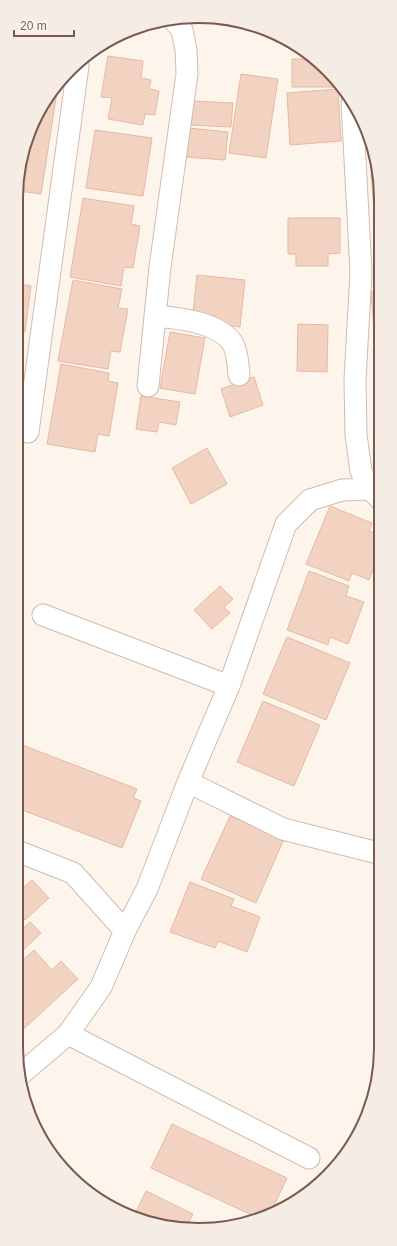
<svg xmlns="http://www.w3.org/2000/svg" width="397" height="1246" font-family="Arial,sans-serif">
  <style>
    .building { fill: #f2d3c2; stroke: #e5b9a3 }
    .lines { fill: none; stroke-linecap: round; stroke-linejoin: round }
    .minor-casing { stroke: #cfbdaf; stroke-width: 23 }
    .minor { stroke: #fff; stroke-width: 21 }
    .rim { fill: none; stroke: #785b4d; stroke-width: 2 }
  </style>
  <rect width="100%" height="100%" fill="#fdf5eb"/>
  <path class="building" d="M108 56 143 61 141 78 151 80 149 89 159 91 155 115 145 114 143 125 108 119 112 98 101 97Z
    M292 59H314L328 70 334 78V87H292Z
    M241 74 278 79 266 158 229 153Z
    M58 85 41 194 19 191 20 163 47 97Z
    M338 89 341 141 290 145 287 93Z
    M193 101 233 103 231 127 191 125Z
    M189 128 228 132 225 160 186 157Z
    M95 130 152 138 143 196 86 188Z
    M371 174H379V244H377Z
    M83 198 134 206 131 224 140 226 133 268 124 267 121 286 70 277Z
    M288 218H340V253L328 254V266H296V254H288Z
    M197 275 245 280 240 327 215 324V316L193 313Z
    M73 280 122 289 118 308 128 309 120 352 111 351 108 369 58 361Z
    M19 284 31 286 25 332H19Z
    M379 291V343H375L371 292Z
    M298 324 328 325 327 372 297 371Z
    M170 332 205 338 195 394 160 388Z
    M61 364 109 373 108 381 118 383 109 436 98 434 95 452 47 444Z
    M254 377 263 405 230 417 221 389Z
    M141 396 180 402 176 425 159 422 157 432 136 429Z
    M207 448 227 484 191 504 172 468Z
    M330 506 372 523 369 531 379 535V555L369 580 352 573 349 581 306 564Z
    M309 571 349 586 346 596 364 602 348 644 330 637 328 645 287 630Z
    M220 586 233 599 224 607 230 613 212 629 194 610Z
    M287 637 350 663 326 720 263 694Z
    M263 701 320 725 294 786 237 762Z
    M17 743 137 789 133 798 141 801 122 848 17 808Z
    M230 816 284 839 256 903 201 879Z
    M32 880 49 898 25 920 20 914 17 917V882L23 888Z
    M190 882 234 899 231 906 260 917 247 952 218 941 215 948 170 932Z
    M30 922 41 933 19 954 16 951V935Z
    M34 950 52 970 61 961 78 979 16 1036V966Z
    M172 1124 287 1178 271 1212 258 1218 151 1168Z
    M146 1191 193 1214 186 1228H175L134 1216Z"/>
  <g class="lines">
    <g class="minor-casing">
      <path id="minor" d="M352 103 361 272 355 380 356 435 361 471 370 489 379 498
        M155 316C179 318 219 322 233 344 238 353 238 365 239 375
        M148 386 160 267 187 74 186 50 182 30 173 19
        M28 432 78 66
        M43 615 229 686
        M188 782 283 829 378 853
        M17 851 73 873 125 931
        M68 1034 309 1158
        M21 1074 68 1034 101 987 125 931 147 889 188 782 229 686 286 524 310 500 342 490 370 489"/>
    </g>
    <use href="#minor" class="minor"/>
  </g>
  <path d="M0 0H397V1246H0ZM198 23H199A175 175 0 0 1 374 198V1048A175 175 0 0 1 199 1223H198A175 175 0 0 1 23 1048V198A175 175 0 0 1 198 23Z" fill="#f4ece5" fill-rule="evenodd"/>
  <path class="rim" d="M198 23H199A175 175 0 0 1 374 198V1048A175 175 0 0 1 199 1223H198A175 175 0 0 1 23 1048V198A175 175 0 0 1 198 23Z"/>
  <path d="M14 30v6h60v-6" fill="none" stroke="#785b4d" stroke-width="2"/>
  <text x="20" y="30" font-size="12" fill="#785b4d" stroke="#fff9f2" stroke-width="3" paint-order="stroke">20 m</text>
</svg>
